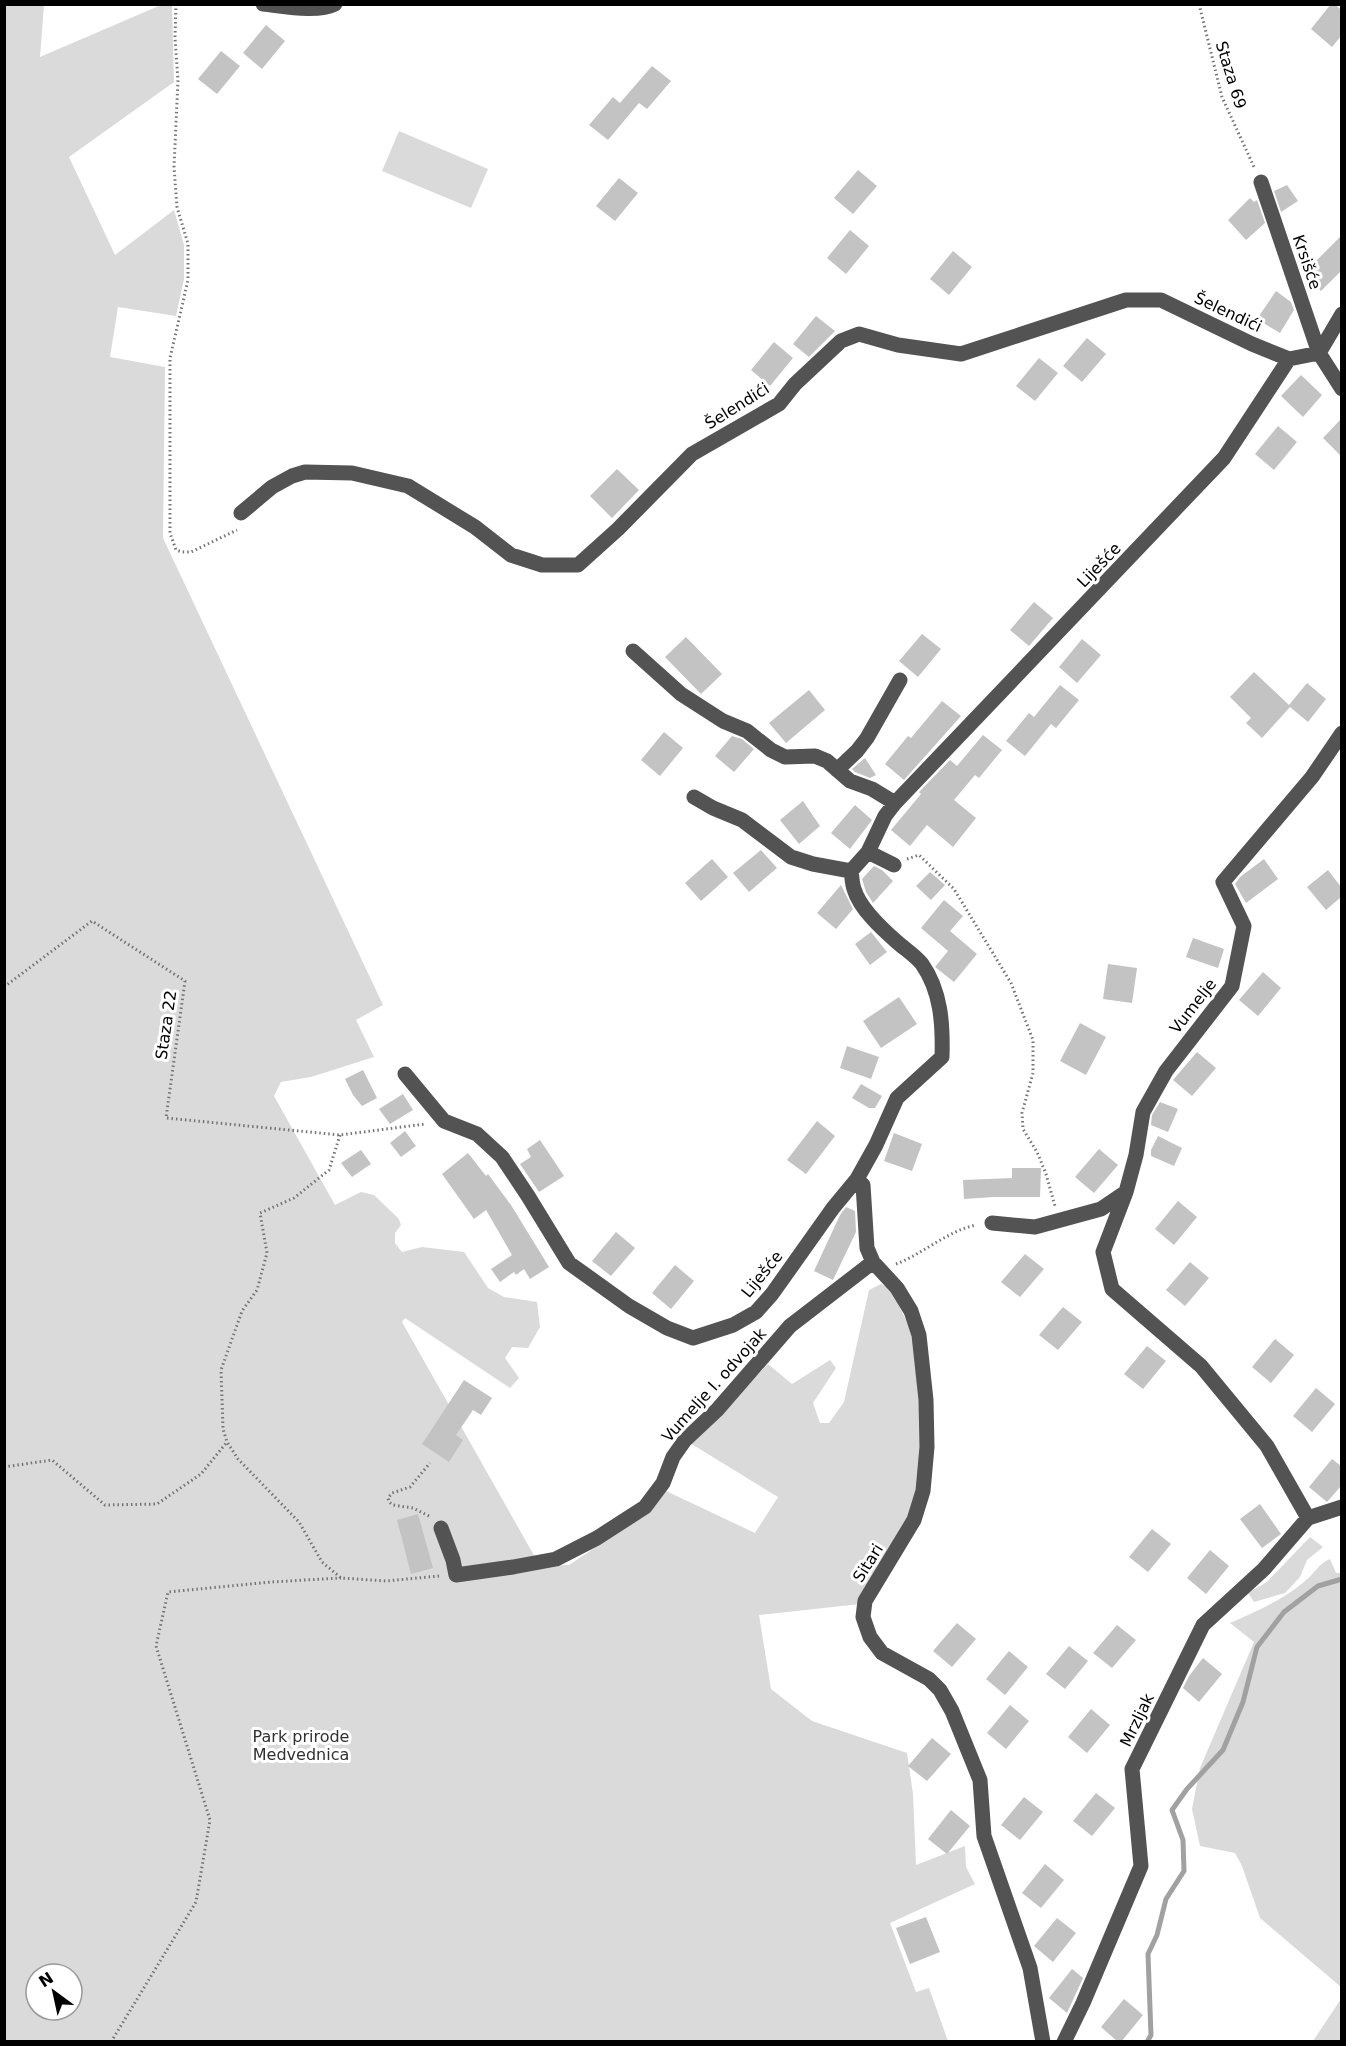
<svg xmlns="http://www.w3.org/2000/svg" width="1346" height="2046" font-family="'DejaVu Sans',sans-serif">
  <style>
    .green { fill: #dadada; fill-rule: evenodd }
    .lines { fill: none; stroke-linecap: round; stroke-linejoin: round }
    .stream { stroke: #a1a1a1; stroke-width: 5 }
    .building { fill: #c3c3c3 }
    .path { stroke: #757575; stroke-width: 3; stroke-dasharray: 1.5 3; stroke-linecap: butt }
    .minor { stroke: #535353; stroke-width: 15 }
    .labels { text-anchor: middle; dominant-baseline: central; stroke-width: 6; stroke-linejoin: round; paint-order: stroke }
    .street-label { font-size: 16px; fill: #000; stroke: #fff }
    .park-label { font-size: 16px; fill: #313131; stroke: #fff }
  </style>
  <rect width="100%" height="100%" fill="#fff"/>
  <path class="green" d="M5 5H44L40 57 161 5H172L174 82 69 157 115 255 174 210 184 245V279L176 316 118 307 110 357 165 367 163 538 383 1005 356 1020 374 1057 311 1077 281 1082 274 1096 335 1205 361 1192 374 1195 399 1219 401 1225 395 1233V1243L402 1252 422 1247 464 1252 488 1288 504 1297 537 1302 540 1327 528 1348 512 1347 505 1358 519 1378 510 1388 405 1318 402 1322 540 1566 569 1565 614 1535 664 1490 755 1533 778 1497 690 1443 768 1364 792 1384 830 1360 836 1368 813 1403 820 1423H829L844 1402 869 1290 881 1284 891 1289 912 1333 920 1411 921 1455 917 1493 898 1541 860 1604 759 1615 771 1689 812 1721 907 1753 913 1794 916 1865 965 1846 966 1867 975 1884 890 1923 916 1992 929 1988 948 2041 5 2042ZM36 1974H72V2010H36Z
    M399 131 488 169 471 208 382 171Z
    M1310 1537 1323 1547 1307 1560 1300 1577 1285 1593 1254 1602 1248 1593 1267 1582Z
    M1330 1559 1336 1573H1342L1341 1987 1260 1918 1242 1866 1235 1853 1200 1846 1192 1809 1200 1768 1254 1642 1230 1623C1257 1611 1283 1600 1305 1581 1315 1573 1318 1564 1330 1559Z
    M1341 1999V2041H1313Z"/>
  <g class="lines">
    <path class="stream" d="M1147 2042 1151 2035 1148 1954 1157 1935 1166 1899 1184 1871 1183 1840 1172 1810 1187 1789 1223 1750 1243 1702 1257 1647 1284 1612 1318 1586 1342 1579"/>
  </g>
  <path class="building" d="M1331 4H1335L1341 10V36L1332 47 1311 29Z
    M266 25 285 41 262 69 243 53Z
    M221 51 240 66 217 94 198 79Z
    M652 66 671 81 647 109 639 103 608 140 589 125 613 97 620 103Z
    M858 170 877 186 853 214 834 198Z
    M619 178 638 193 615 221 596 206Z
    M1287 185 1298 201 1281 212 1274 191Z
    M1250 198 1254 202 1257 200 1265 223 1246 240 1228 220Z
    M850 230 869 246 846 274 827 258Z
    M1341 236V271L1321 291 1303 274Z
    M953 251 972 267 949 295 930 279Z
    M1276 291 1291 302 1294 310 1280 333 1257 319Z
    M816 316 835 331 809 357 793 344Z
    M1087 338 1106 354 1082 382 1063 366Z
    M774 342 793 358 770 386 751 370Z
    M1039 358 1058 373 1035 401 1016 386Z
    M1301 375 1322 395 1303 417 1281 396Z
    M1341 419V456L1323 438Z
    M1278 426 1297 442 1274 470 1255 454Z
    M617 469 639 490 612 518 590 496Z
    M1034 602 1053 618 1029 646 1010 630Z
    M922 634 941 649 918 677 899 661Z
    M686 637 722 674 701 694 665 657Z
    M1082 639 1101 655 1077 683 1059 667Z
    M1254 672 1289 705 1307 683 1326 699 1308 722 1290 707 1262 738 1246 723 1251 718 1230 697Z
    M1060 685 1079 700 1056 728 1051 724 1025 756 1006 741 1029 713 1034 717Z
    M809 690 825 710 786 743 769 723Z
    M942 701 961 716 904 780 885 764 908 736 911 738Z
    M664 732 683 748 660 776 641 760Z
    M983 735 1002 750 979 778 975 775 954 800 976 818 953 847 927 825 910 846 891 830 921 794 919 792 950 760 957 766Z
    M732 736 742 739 754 749 734 772 715 756Z
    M865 758 876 775 870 778 855 772 852 769Z
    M803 801 820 826 799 844 780 820Z
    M855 805 872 820 850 849 831 833Z
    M761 850 777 868 749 892 733 873Z
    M712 859 728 877 701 901 685 883Z
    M1264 859 1278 879 1246 903 1235 884 1240 877Z
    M874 866 882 870 893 881 873 903 866 892 862 879Z
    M1328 870 1341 887V897L1326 910 1307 887Z
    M930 872 945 885 931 900 916 886Z
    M841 885 853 909 836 929 817 913Z
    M944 900 963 916 950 931 977 954 954 982 935 967 948 951 921 928Z
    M871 932 887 952 870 965 855 944Z
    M1193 938 1224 949 1218 968 1186 957Z
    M1108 964 1137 968 1132 1003 1103 999Z
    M1263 972 1281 988 1258 1016 1239 1000Z
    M899 997 917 1024 881 1048 863 1021Z
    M1080 1023 1106 1037 1086 1075 1060 1061Z
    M847 1046 879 1057 871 1079 840 1068Z
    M1197 1052 1216 1068 1192 1096 1173 1080Z
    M363 1070 377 1098 362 1106 353 1095 345 1079Z
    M861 1084 882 1096 875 1108H869L852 1098Z
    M403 1094 413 1110 390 1124 379 1109Z
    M1160 1102 1178 1109 1168 1132 1151 1125 1152 1115Z
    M817 1121 835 1136 806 1174 787 1160Z
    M405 1131 416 1146 401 1157 390 1143Z
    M894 1133 922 1144 912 1171 884 1161Z
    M1158 1136 1182 1148 1174 1166 1151 1156V1150Z
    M540 1140 564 1176 539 1192 520 1164 531 1157 527 1149Z
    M1099 1149 1118 1165 1094 1193 1075 1177Z
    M361 1150 371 1164 352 1177 341 1163Z
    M468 1153 486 1176 488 1174 511 1205 549 1267 530 1279 524 1269 516 1275 514 1272 500 1282 491 1269 512 1255 486 1210 474 1219 442 1174Z
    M1012 1168H1041L1040 1197H994L964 1199 963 1180 1012 1178Z
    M1178 1201 1197 1217 1174 1245 1155 1229Z
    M846 1207 855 1211 856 1232 833 1280 814 1271 840 1215Z
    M616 1232 635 1248 611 1276 592 1261Z
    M1025 1254 1044 1269 1020 1297 1001 1282Z
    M1190 1262 1209 1278 1185 1306 1166 1290Z
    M675 1265 694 1281 671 1309 652 1293Z
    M1063 1307 1082 1322 1058 1350 1039 1335Z
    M1275 1339 1294 1355 1271 1383 1252 1367Z
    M1147 1346 1166 1361 1143 1389 1124 1374Z
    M464 1380 492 1398 481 1415 473 1410 456 1435 463 1440 449 1462 422 1444Z
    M1316 1388 1335 1404 1312 1432 1293 1416Z
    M1332 1459 1341 1466V1486L1327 1502 1309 1487Z
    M1260 1504 1281 1534 1262 1548 1240 1519Z
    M418 1514 433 1568 411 1574 397 1520Z
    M1152 1529 1171 1544 1148 1572 1129 1557Z
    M1210 1550 1229 1566 1206 1594 1187 1578Z
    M957 1623 976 1639 952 1667 933 1651Z
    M1117 1625 1136 1640 1112 1668 1093 1653Z
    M1069 1646 1088 1661 1065 1689 1046 1674Z
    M1009 1651 1028 1667 1005 1695 986 1679Z
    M1203 1658 1222 1674 1199 1702 1183 1688 1189 1676Z
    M1010 1705 1029 1721 1006 1749 987 1733Z
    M1091 1709 1110 1725 1087 1753 1068 1737Z
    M932 1738 951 1754 927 1781 908 1766Z
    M1096 1793 1115 1808 1092 1836 1073 1821Z
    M1024 1797 1043 1812 1020 1840 1001 1825Z
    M951 1810 970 1826 947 1854 928 1839Z
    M1045 1864 1064 1880 1041 1908 1022 1893Z
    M926 1917 940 1952 910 1964 896 1928Z
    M1057 1918 1076 1933 1053 1962 1034 1946Z
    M1072 1969 1083 1978 1067 2013 1049 1998Z
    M1124 1999 1143 2015 1121 2042H1118L1101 2027Z"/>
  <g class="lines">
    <path class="path" d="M176 4 175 38 178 80 174 167 177 207 188 244V280L170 358V533L176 550 182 552H191L237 530
      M1199 4 1222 97 1254 167
      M907 859 919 855 954 889 1011 983 1033 1040V1073L1022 1113 1023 1129 1037 1152 1046 1174 1055 1206
      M4 987 92 921 185 981 166 1118 340 1135 425 1124
      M340 1135 329 1170 294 1198 260 1213 267 1253 257 1290 242 1311 221 1370 223 1429 227 1442 238 1459 299 1522 322 1562 341 1578 386 1581 439 1576
      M896 1264C923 1254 947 1231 976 1225
      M4 1467 52 1460 105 1505 157 1504 201 1474 227 1442
      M429 1516 413 1508 393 1505 389 1502 388 1498 392 1493 410 1487 430 1463
      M111 2042 196 1902 210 1820 156 1646 168 1592 271 1582 341 1578"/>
    <path class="minor" d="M263 4C283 6 317 13 335 4
      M1342 314 1319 353 1342 389
      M241 513 272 487 292 476 305 472 352 473 408 486 475 527 511 555 542 565H578L618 529 692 454 779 404 795 384 841 341 859 334 898 345 961 354 1126 300H1161L1252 344 1289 359
      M633 651 681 694 723 721 747 731 771 750 785 757 815 756 827 761 850 781 872 789 895 803
      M837 770 857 751 867 738 900 680
      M694 797 713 808 742 820 791 857 813 864 851 871
      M868 852 894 865
      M405 1074 444 1121 477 1134 502 1157 528 1196 569 1263 629 1306 667 1328 693 1338 733 1325 756 1312 772 1294 833 1208 857 1179 876 1145 897 1098 942 1057C943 1024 941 991 922 964 916 956 905 949 897 942 882 929 860 909 854 889 852 883 852 877 851 871L868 852 885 816 895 803 1224 458 1289 359 1319 353 1261 182
      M857 1179 863 1185 867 1248 873 1262 897 1288 911 1311 919 1335 926 1400 927 1447 923 1491 914 1520 865 1601 863 1617 870 1637 882 1653 929 1679 940 1690 952 1711 980 1780 984 1836 1030 1968 1043 2042
      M992 1223 1035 1227 1101 1209 1126 1192
      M1308 1518 1267 1446 1201 1366 1112 1289 1103 1252 1126 1192 1136 1155 1143 1112 1166 1071 1232 986 1244 926 1223 882 1312 777 1342 733
      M441 1528 453 1560 456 1575 513 1567 556 1559 597 1538 645 1507 663 1483 673 1457 685 1440 717 1410 790 1326 873 1262
      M1064 2042 1083 2003 1141 1866 1132 1769 1203 1625 1264 1569 1308 1518 1342 1507"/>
  </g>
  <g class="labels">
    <g class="street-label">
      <text transform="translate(1231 75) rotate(73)">Staza 69</text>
      <text transform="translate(1307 262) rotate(71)">Krsišće</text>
      <text transform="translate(1228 312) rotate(25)">Šelendići</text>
      <text transform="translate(737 406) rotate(-32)">Šelendići</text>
      <text transform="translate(1099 565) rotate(-46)">Liješće</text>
      <text transform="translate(1193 1006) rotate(-52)">Vumelje</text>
      <text transform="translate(166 1025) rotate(-82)">Staza 22</text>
      <text transform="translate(762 1274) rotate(-51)">Liješće</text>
      <text transform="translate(714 1385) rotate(-48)">Vumelje I. odvojak</text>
      <text transform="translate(868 1563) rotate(-58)">Sitari</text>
      <text transform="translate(1137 1720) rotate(-64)">Mrzljak</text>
    </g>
    <g class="park-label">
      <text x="301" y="1736">Park prirode<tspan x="301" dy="18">Medvednica</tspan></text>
    </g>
  </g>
  <rect width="1346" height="2046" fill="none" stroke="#000000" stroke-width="12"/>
  <g transform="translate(54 1992) rotate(327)"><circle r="28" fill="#ffffff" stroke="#999999" stroke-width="1.5"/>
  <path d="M0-4.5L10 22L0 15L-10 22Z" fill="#000000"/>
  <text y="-9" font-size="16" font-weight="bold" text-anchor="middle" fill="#000000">N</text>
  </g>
</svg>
